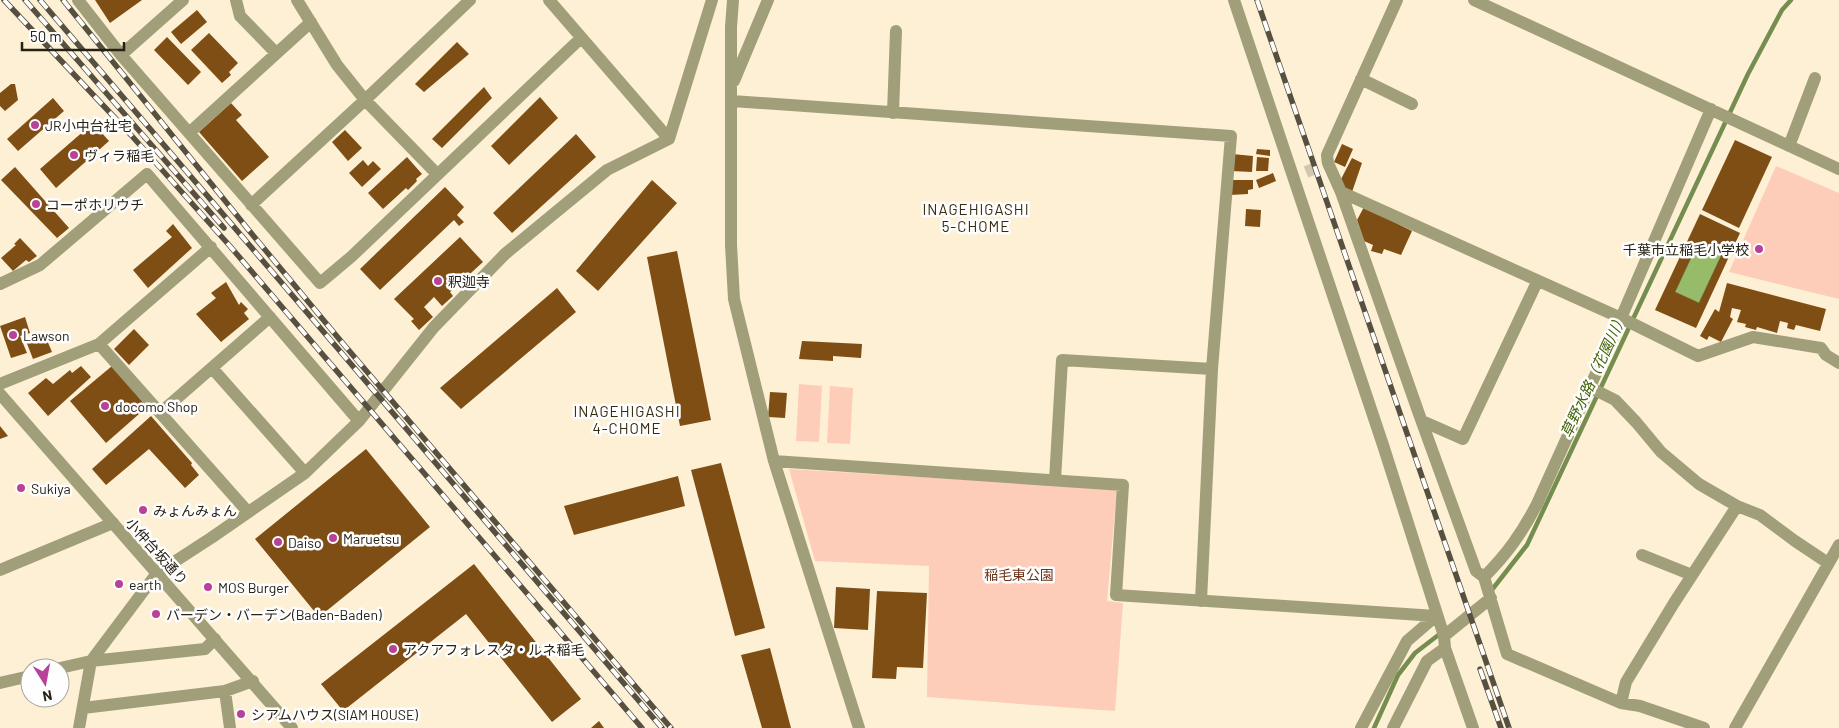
<svg xmlns="http://www.w3.org/2000/svg" width="1839" height="728" font-family="Barlow,'Noto Sans JP',sans-serif">
  <style>
    .green { fill: #fdcdb9 }
    .water { fill: #97bc69; stroke: #758e50 }
    .lines { fill: none; stroke-linecap: round; stroke-linejoin: round }
    .stream { stroke: #758e50; stroke-width: 4.5 }
    .building { fill: #7e4e15; fill-rule: evenodd }
    .minor-tunnel { stroke: #d2c7ae; stroke-width: 12; stroke-dasharray: 12 6; stroke-linecap: butt }
    .minor { stroke: #a09f79; stroke-width: 12 }
    .tertiary { stroke: #a09f79; stroke-width: 12 }
    .rail-casing { stroke: #575040; stroke-width: 5.5 }
    .rail { stroke: #fefefe; stroke-width: 4; stroke-dasharray: 11; stroke-linecap: butt }
    .poi-dot { fill: #b94298; stroke: #fefefe; stroke-width: 2 }
    .labels { text-anchor: middle; dominant-baseline: central; stroke-width: 5; stroke-linejoin: round; paint-order: stroke }
    .poi-label { font-size: 14px; fill: #272114; stroke: #fefefe; text-anchor: start }
    .street-label { font-size: 14px; fill: #272114; stroke: #fefefe }
    .park-label { font-size: 14px; fill: #6c3319; stroke: #fefefe }
    .neighbourhood-label { font-size: 15px; letter-spacing: 1px; fill: #382c0f; stroke: #fefefe }
    .water-label { font-size: 15px; font-style: italic; fill: #436305; stroke: #fefefe }
  </style>
  <rect width="100%" height="100%" fill="#fdf0d5"/>
  <path class="green" d="M1776 166 1839 193V299L1729 272Z
    M799 384 822 386 819 442 796 441Z
    M830 386 853 388 850 444 827 443Z
    M789 469 1117 489 1107 601 1123 603 1115 711 927 697 929 566 815 561Z"/>
  <path class="water" d="M1697 245 1721 256 1699 303 1675 292Z"/>
  <g class="lines">
    <path class="stream" d="M1491 591 1527 545 1748 74 1782 10 1791 0
      M1374 728 1398 675 1415 653 1441 633"/>
  </g>
  <path class="building" d="M95 0H142L110 23Z
    M197 10 207 22 181 44 171 32Z
    M209 33 238 63 229 72 231 75 222 83 191 50Z
    M167 37 201 72 188 85 154 50Z
    M457 42 469 54 424 92 415 84Z
    M11 84H15L18 100 5 111 0 106V93Z
    M484 87 492 98 442 148 432 139Z
    M540 97 558 118 509 165 491 146Z
    M53 98 64 111 18 151 7 139Z
    M231 103 242 115 236 120 269 157 242 181 199 132Z
    M93 123 109 141 56 188 40 169Z
    M345 130 362 148 348 161 332 142Z
    M576 134 596 157 512 233 493 213Z
    M1735 140 1772 157 1739 228 1702 210Z
    M1342 144 1353 149 1345 167 1334 162Z
    M1257 149 1270 150V156L1256 154Z
    M1232 154 1253 156 1252 172 1231 171Z
    M407 157 422 174 416 179 417 181 408 190 406 188 383 209 368 193Z
    M1257 157 1269 158 1268 171H1256Z
    M1352 158 1362 163 1352 192 1342 190 1340 181Z
    M363 160 368 166 373 161 381 169 362 187 349 173Z
    M15 167 69 228 57 238 1 180Z
    M1273 173 1276 181 1259 188 1256 180Z
    M652 180 677 203 598 291 576 271Z
    M1230 180H1253V189L1248 190V194L1230 195Z
    M445 187 464 207 457 215 464 222 459 226 454 220 380 290 360 269Z
    M1364 207 1412 231 1401 255 1384 249 1382 254 1371 251 1373 245 1364 241 1357 220Z
    M1246 209 1261 210 1260 227 1245 226Z
    M1700 214 1740 233 1696 328 1655 310ZM1697 245 1721 256 1699 303 1675 292Z
    M173 224 192 248 148 288 133 270 172 237 166 231Z
    M460 237 483 262 450 292 453 296 442 306 434 297 424 307 433 317 419 330 411 321 414 319 394 299Z
    M20 238 37 256 29 262 26 260 13 271 1 258 16 245 14 244Z
    M677 251 711 420 680 426 647 257Z
    M226 282 239 305 241 302 248 309 244 313 249 319 221 342 196 314 216 298 211 293Z
    M1727 283 1826 309 1820 331 1796 325 1794 330 1787 328 1788 323 1780 321 1777 333 1757 327 1756 330 1745 327 1746 324 1737 322 1741 310 1732 308 1730 317 1733 319 1721 342 1709 336 1707 340 1700 336 1715 309 1719 312Z
    M557 288 576 312 461 409 440 388Z
    M25 317 30 333 20 336 27 353 11 358 0 326Z
    M134 329 149 345 129 365 114 349Z
    M44 333 52 352 33 359 26 341Z
    M802 341 862 344 861 358 833 356V361L799 359Z
    M81 366 91 377 48 416 28 393 46 378 53 384 70 370 72 373Z
    M112 366 147 407 106 443 70 401Z
    M770 392 787 393 785 418 768 417Z
    M151 416 192 463 191 465 199 475 185 488 149 449 106 485 92 469Z
    M0 426 8 436 0 439Z
    M366 449 430 527 319 617 255 539Z
    M721 463 765 628 735 636 691 470Z
    M678 476 685 506 574 535 564 506Z
    M474 564 581 699 552 722 466 614 343 711 321 684Z
    M836 587 870 589 868 630 834 628Z
    M877 591 927 593 923 668 897 667 896 679 872 678Z
    M770 648 791 728H762L741 655Z
    M599 721 604 728H591Z"/>
  <g class="lines">
    <path class="minor-tunnel" d="M1306 172 1323 165"/>
    <path class="minor" d="M78 0 121 55 320 283 351 257 581 38
      M236 0 240 16 276 53
      M297 0 337 65 365 100 437 174
      M549 0 669 139
      M733 0 731 27V245L734 299 774 461 859 728
      M1234 0 1383 445 1444 636 1445 648 1473 728
      M1397 0 1327 155 1328 163 1341 192 1419 414 1476 571 1484 577
      M1474 0 1839 169
      M121 55 183 0
      M1361 79 1412 104
      M734 81 768 0
      M732 101 1231 136 1212 369 1201 601
      M893 113 896 31
      M189 133 311 22
      M1789 146 1815 78
      M1341 192 1621 318 1698 356 1753 337 1821 348 1826 355 1839 363
      M251 205 365 100 470 0
      M0 284 40 265 147 174 359 421
      M99 344 248 512
      M212 368 305 473
      M0 384 99 344 211 247
      M1589 387 1615 400 1636 422 1661 452 1699 484 1737 506 1760 515 1795 541 1828 563
      M160 413 270 317
      M1422 421 1463 439 1537 282
      M774 461 1123 485 1116 595 1436 616
      M1055 480 1062 360 1212 369
      M1642 555 1692 575
      M0 570 113 523
      M1444 636 1491 598
      M60 668 91 661 205 649 215 639
      M0 683 30 676
      M1621 703 1626 682 1674 603 1737 506
      M83 708 225 691
      M79 728 91 661 157 573 211 538 305 473 359 421 434 327 505 254 607 170 669 139 712 0
      M230 728 225 691 253 681
      M1361 728 1407 641 1436 616
      M1393 728 1427 661 1445 648
      M1704 728 1640 706 1621 703 1507 654 1484 577C1507 554 1522 533 1537 504L1621 318 1711 109
      M1735 728 1839 545"/>
    <path class="tertiary" d="M0 394 292 728"/>
    <g class="rail-casing">
      <path id="rail" d="M4 0 131 135 229 245 642 728
        M25 0 224 228
        M40 0 662 728
        M63 0 247 228 340 340 671 728
        M1257 0 1509 728
        M1480 669 1501 728"/>
    </g>
    <use href="#rail" class="rail"/>
  </g>
  <g class="poi-dot">
    <circle cx="35" cy="125" r="5"/>
    <circle cx="74" cy="155" r="5"/>
    <circle cx="36" cy="204" r="5"/>
    <circle cx="1759" cy="249" r="5"/>
    <circle cx="438" cy="281" r="5"/>
    <circle cx="13" cy="335" r="5"/>
    <circle cx="105" cy="406" r="5"/>
    <circle cx="21" cy="488" r="5"/>
    <circle cx="143" cy="510" r="5"/>
    <circle cx="333" cy="538" r="5"/>
    <circle cx="278" cy="542" r="5"/>
    <circle cx="119" cy="584" r="5"/>
    <circle cx="208" cy="587" r="5"/>
    <circle cx="156" cy="614" r="5"/>
    <circle cx="393" cy="649" r="5"/>
    <circle cx="241" cy="714" r="5"/>
  </g>
  <g class="labels">
    <g class="poi-label">
      <text x="45" y="125">JR小中台社宅</text>
      <text x="84" y="155">ヴィラ稲毛</text>
      <text x="46" y="204">コーポホリウチ</text>
      <text x="1749" y="249" text-anchor="end">千葉市立稲毛小学校</text>
      <text x="448" y="281">釈迦寺</text>
      <text x="23" y="335">Lawson</text>
      <text x="115" y="406">docomo Shop</text>
      <text x="31" y="488">Sukiya</text>
      <text x="153" y="510">みょんみょん</text>
      <text x="343" y="538">Maruetsu</text>
      <text x="288" y="542">Daiso</text>
      <text x="129" y="584">earth</text>
      <text x="218" y="587">MOS Burger</text>
      <text x="166" y="614">バーデン・バーデン(Baden-Baden)</text>
      <text x="403" y="649">アクアフォレスタ・ルネ稲毛</text>
      <text x="251" y="714">シアムハウス(SIAM HOUSE)</text>
    </g>
    <g class="street-label">
      <text transform="translate(157 551) rotate(48)">小仲台坂通り</text>
    </g>
    <g class="park-label">
      <text x="1019" y="574">稲毛東公園</text>
    </g>
    <g class="neighbourhood-label">
      <text x="976" y="209">INAGEHIGASHI<tspan x="976" dy="17">5-CHOME</tspan></text>
      <text x="627" y="411">INAGEHIGASHI<tspan x="627" dy="17">4-CHOME</tspan></text>
    </g>
    <g class="water-label">
      <text transform="translate(1593 375) rotate(-65)">草野水路（花園川）</text>
    </g>
  </g>
  <g transform="translate(45 683) rotate(169)"><circle r="24" fill="#fefefe" stroke="#a8a6a0"/>
  <path d="M0-4L9 19L0 12L-9 19Z" fill="#b94298"/>
  <text y="-8" font-size="14" font-weight="bold" text-anchor="middle" fill="#272114">N</text>
  </g>
  <path d="M22 42v8h102v-8" fill="none" stroke="#272114" stroke-width="2.5"/>
  <text x="30" y="42" font-size="15" fill="#272114" stroke="#fefefe" stroke-width="4" paint-order="stroke">50 m</text>
</svg>
